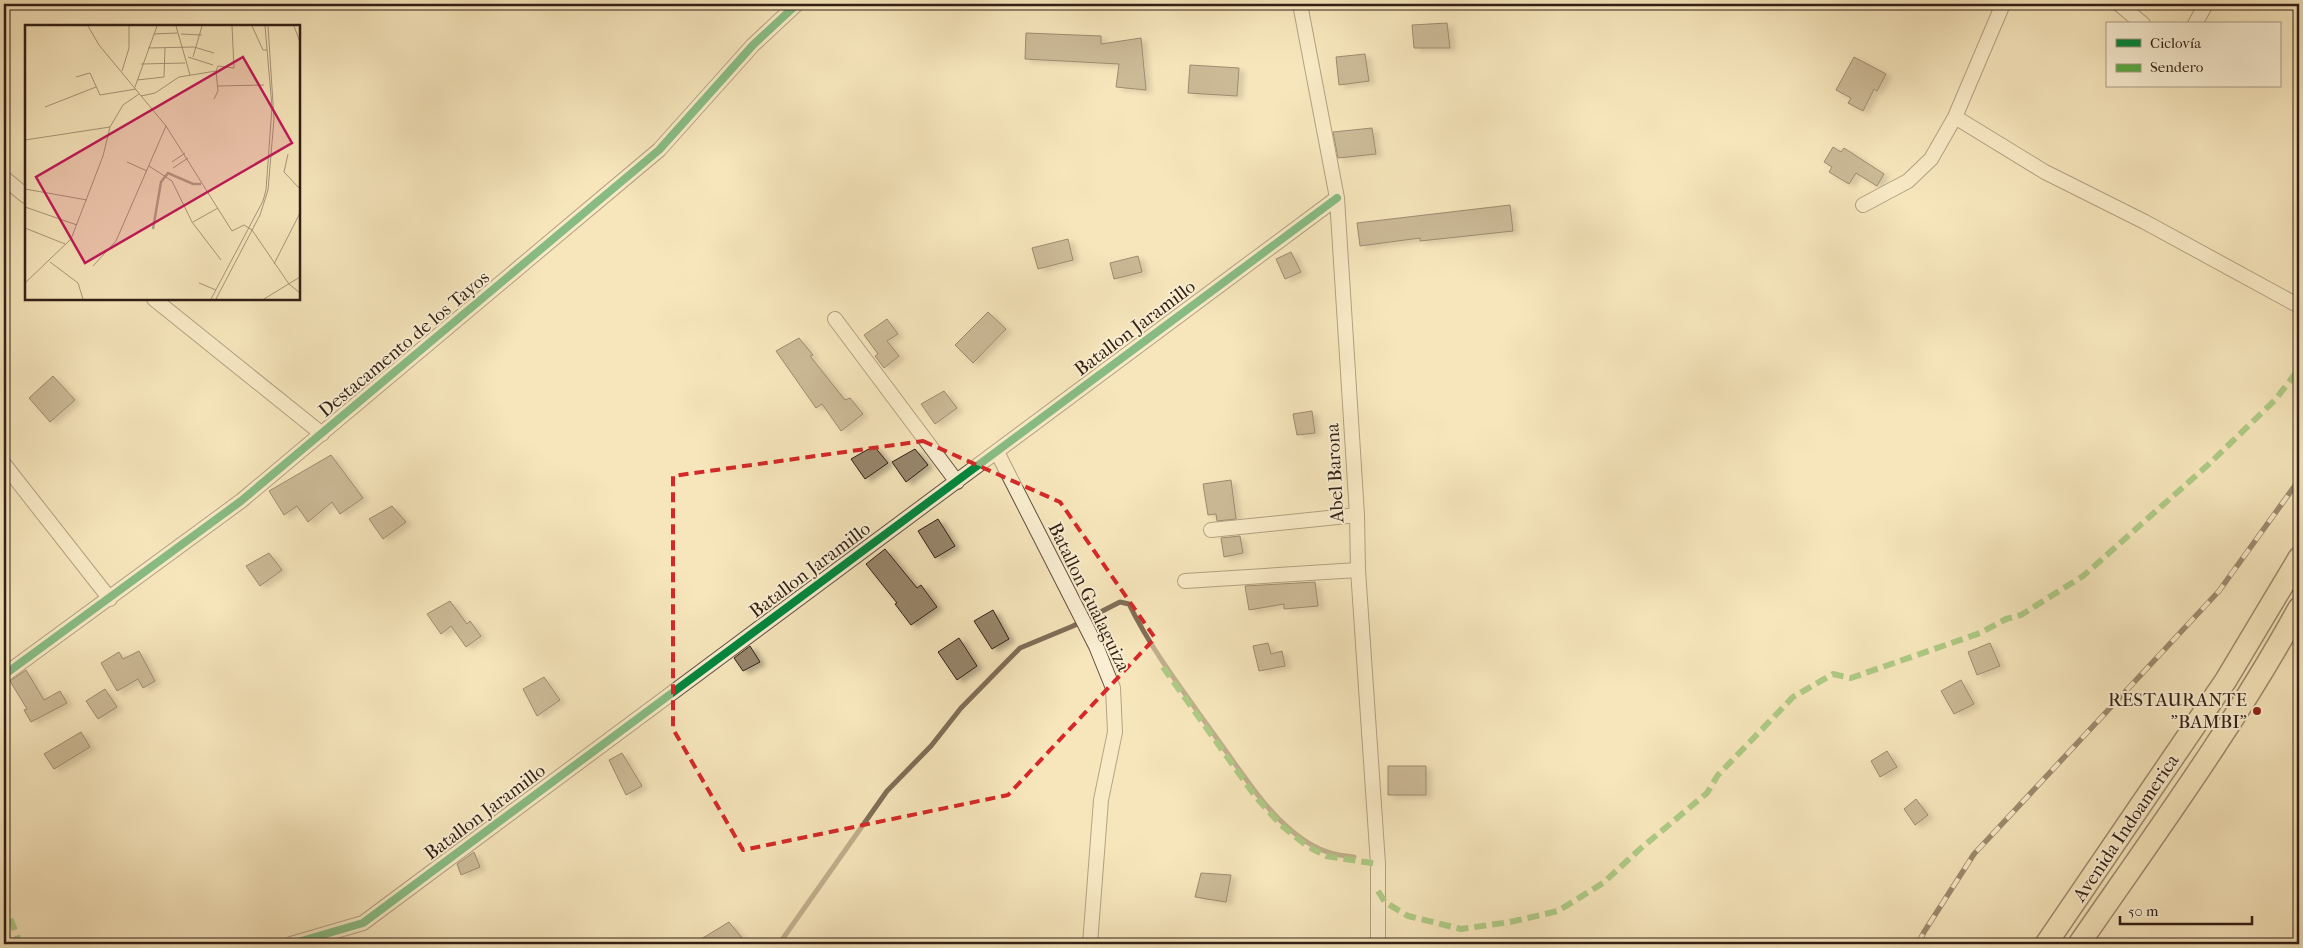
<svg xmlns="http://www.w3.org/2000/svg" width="2303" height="948" font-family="'IM FELL French Canon',serif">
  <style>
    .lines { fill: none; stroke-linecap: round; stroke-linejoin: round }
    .stream { stroke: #806e58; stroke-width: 5 }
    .building { fill: #98866c; stroke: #311f16; filter: url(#shadow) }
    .street-casing { stroke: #625140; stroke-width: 16 }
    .primary-casing { stroke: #311f16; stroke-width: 24 }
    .street { stroke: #faefd3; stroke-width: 14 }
    .primary { stroke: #f7e6bc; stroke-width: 21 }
    .rail-casing { stroke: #311f16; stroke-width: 5.5 }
    .rail { stroke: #faefd3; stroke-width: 4; stroke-dasharray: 11; stroke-linecap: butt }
    .quiet { stroke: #54aa42; stroke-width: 6; stroke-dasharray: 12 6; stroke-linecap: butt }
    .cycleway-casing { stroke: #faefd3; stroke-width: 11 }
    .cycleway { stroke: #00873e; stroke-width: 8 }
    .marked { fill: none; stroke: #d62828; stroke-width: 4; stroke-dasharray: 10 6; stroke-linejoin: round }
    .poi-dot { fill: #8f2418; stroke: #faefd3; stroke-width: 2 }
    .labels { text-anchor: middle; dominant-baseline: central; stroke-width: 4; stroke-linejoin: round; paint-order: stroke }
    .street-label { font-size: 19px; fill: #311f16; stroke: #faefd3 }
    .poi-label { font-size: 19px; fill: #311f16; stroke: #faefd3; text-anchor: end }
    .inset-river { fill: none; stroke: #b4a284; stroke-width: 2.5 }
    .inset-road { fill: none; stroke: #a8967a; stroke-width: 1 }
    .view { fill: #c2185b; fill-opacity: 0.15; stroke: #c2185b; stroke-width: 2.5 }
    .inset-edge { fill: none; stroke: #311f16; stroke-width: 2.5 }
  </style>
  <defs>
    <filter id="shadow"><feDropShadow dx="5.5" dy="3" stdDeviation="2.5" flood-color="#0004"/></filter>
  </defs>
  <rect width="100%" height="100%" fill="#f7e6bc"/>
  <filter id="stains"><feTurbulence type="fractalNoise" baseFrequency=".004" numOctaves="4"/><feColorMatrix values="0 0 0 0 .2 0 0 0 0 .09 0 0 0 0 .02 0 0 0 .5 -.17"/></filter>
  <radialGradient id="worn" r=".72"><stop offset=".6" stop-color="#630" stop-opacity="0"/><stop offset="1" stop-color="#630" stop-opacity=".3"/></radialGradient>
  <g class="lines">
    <path class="stream" d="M779 944 887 791 931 746 961 708 1020 648 1073 626 1120 602 1129 604C1153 653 1187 696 1218 740 1243 774 1267 814 1301 838 1319 851 1333 855 1354 857"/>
  </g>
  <path class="building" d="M1447 23 1450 48H1414L1412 25Z
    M1026 33 1101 36V44L1141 38 1146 90 1116 87 1119 64 1025 59Z
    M1365 54 1369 81 1339 85 1336 57Z
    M1854 57 1886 74 1877 91 1874 89 1863 111 1848 103 1851 98 1836 90Z
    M1190 65 1239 68 1237 96 1188 93Z
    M1372 128 1376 154 1338 158 1333 132Z
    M1833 147 1841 152 1844 148 1884 174 1877 186 1856 173 1849 184 1829 172 1832 167 1824 162Z
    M1510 205 1513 231 1420 241V238L1360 246 1357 223Z
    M1068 239 1073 260 1038 269 1032 248Z
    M1291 252 1301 272 1285 279 1276 259Z
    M1138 256 1142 272 1114 279 1110 263Z
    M988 312 1006 329 973 363 955 345Z
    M887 319 898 334 887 341 899 356 884 368 875 356 878 354 864 335Z
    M799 338 813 355 810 356 845 400 850 398 863 414 841 431 822 404 816 408 776 351Z
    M53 376 75 400 50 422 29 398Z
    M944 391 957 408 935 424 921 404Z
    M1312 411 1315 433 1297 435 1293 414Z
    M874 446 888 463 865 479 851 459Z
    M915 449 928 465 906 482 892 462Z
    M331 455 363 498 340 514 332 502 308 522 297 506 284 515 269 491Z
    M1231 480 1236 519 1217 521 1216 514 1208 515 1203 484Z
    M392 506 406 522 383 539 369 519Z
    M938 519 955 546 935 558 918 531Z
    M1240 536 1243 553 1224 557 1221 538Z
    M885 549 917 588 921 585 937 607 911 625 895 604 897 603 866 564Z
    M269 553 282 570 260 586 246 566Z
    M1315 582 1318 606 1284 609V604L1249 610 1245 586Z
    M450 601 467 624 470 621 481 636 466 647 451 626 441 634 427 614Z
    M993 610 1009 639 992 649 974 621Z
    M959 638 977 666 957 680 938 652Z
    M1268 643 1271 654 1282 651 1285 666 1259 671 1253 646Z
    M1990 643 2000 666 1977 675 1968 652Z
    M750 646 760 662 743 671 734 658Z
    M139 651 155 681 143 688 138 679 117 691 101 663 119 652 123 659Z
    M26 670 44 700 60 691 67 703 31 722 24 710 27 709 10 681Z
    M544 677 560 700 537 716 523 689Z
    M1961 680 1974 704 1954 714 1941 691Z
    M105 689 117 707 98 719 86 701Z
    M81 732 90 747 54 769 44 754Z
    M1887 751 1897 767 1880 777 1871 761Z
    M622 753 642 786 626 795 609 760Z
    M1388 766H1426V795H1388Z
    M1916 799 1928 815 1915 825 1904 809Z
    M474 852 480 867 461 875 457 864Z
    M1201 873 1231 875 1226 902 1195 897Z
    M729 922 747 944H693Z"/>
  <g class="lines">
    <g class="street-casing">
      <path id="street" d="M1300 4 1337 198 1357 515 1358 570 1378 864V944
        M2119 4 2143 24
        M2195 24 2206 4
        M1955 117 2045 172 2145 222 2299 306
        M4 178 26 196
        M1863 205 1908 181 1931 159 1955 117 2003 4
        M154 299 322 434
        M835 319 957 482
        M997 452 1096 646 1113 688 1115 732 1101 800 1090 944
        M4 464 110 599
        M1211 530 1357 515
        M1185 581 1358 570
        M4 675 241 501 659 150 753 45 797 4
        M291 944 363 923 1337 198"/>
    </g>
    <g class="primary-casing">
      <path id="primary" d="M2046 944 2226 680 2299 558
        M2079 944C2155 834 2234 726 2299 608"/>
    </g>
    <use href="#street" class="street"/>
    <use href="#primary" class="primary"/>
    <g class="rail-casing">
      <path id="rail" d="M1918 944 1924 932 1974 854 2219 591 2299 480"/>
    </g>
    <use href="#rail" class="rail"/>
    <path class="quiet" d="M1163 667 1255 796 1281 825 1307 846 1326 856 1378 864
      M1378 891 1385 902 1408 916 1461 929 1510 922 1558 911 1603 883 1640 849 1707 793 1718 775 1793 697 1833 674 1851 678 1980 633 2006 619 2021 615 2083 576 2209 464 2275 400 2299 369
      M4 902 20 944
      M1089 944H1090"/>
    <g class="cycleway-casing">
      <path id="cycleway" d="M4 675 241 501 659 150 753 45 797 4
        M291 944 363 923 1337 198"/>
    </g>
    <use href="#cycleway" class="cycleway"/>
  </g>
  <path d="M0 0H2303V948H0ZM923 441 1060 502 1155 638 1008 795 743 850 673 729V476Z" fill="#f7e6bc" fill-opacity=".55" fill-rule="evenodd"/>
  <path class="marked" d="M923 441 1060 502 1155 638 1008 795 743 850 673 729V476Z"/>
  <circle class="poi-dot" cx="2257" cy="711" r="5"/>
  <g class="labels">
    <g class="street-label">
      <text transform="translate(1135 328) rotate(-37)">Batallon Jaramillo</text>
      <text transform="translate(404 344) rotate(-40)">Destacamento de los Tayos</text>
      <text transform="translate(1335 473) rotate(-93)">Abel Barona</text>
      <text transform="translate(810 570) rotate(-37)">Batallon Jaramillo</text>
      <text transform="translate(1089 597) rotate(64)">Batallon Gualaguiza</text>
      <text transform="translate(485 812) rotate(-37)">Batallon Jaramillo</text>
      <text transform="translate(2126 828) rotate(-56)">Avenida Indoamerica</text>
    </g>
    <g class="poi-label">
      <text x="2247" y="700">RESTAURANTE<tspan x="2247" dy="22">"BAMBI"</tspan></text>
    </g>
  </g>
  <g transform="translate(25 25)">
    <rect width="275" height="275" fill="#f7e6bc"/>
    <path class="inset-river" d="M128 204 136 157 143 148 168 159H176"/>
    <path class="inset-road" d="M63 1 74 20 141 101 207 206 219 200 227 205 264 259 275 268M151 1 165 50M227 1 238 25H242M269 1 275 17M129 9 152 8M156 9 177 10M123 23 169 22 189 28M163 32 188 40M168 32 177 1M116 39 160 38M97 46 104 23V1M51 52 65 48 75 70 111 64M112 55 139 52 140 22M193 61 239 60M110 62 132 1M116 71 130 68 154 52 191 46 193 41 209 43 207 1M189 74 193 66 191 46M20 82 71 62M0 115 85 102M263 129 259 147 275 164M102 137 122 146M147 137 160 128M124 141 147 156 167 197 196 235M148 143 163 133M0 164 62 175M0 182 52 200M168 197 193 183M0 203 40 219M25 237 53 258 58 274M249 239 275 188M68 241 91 216 141 101M0 258 46 214 78 131 85 102 98 80 114 69M174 258 191 265M186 274 238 176 241 165 247 82 240 1M191 274 235 190 243 165 249 94 243 1M239 274 275 252"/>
    <path class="view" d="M218 32 267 118 60 238 11 152Z"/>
    <rect width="275" height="275" class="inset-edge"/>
  </g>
  <rect width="2303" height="948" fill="none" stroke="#f7e6bc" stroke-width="20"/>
  <rect x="5" y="5" width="2293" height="938" fill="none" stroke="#311f16" stroke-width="2.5"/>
  <rect x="10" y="10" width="2283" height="928" fill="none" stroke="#311f16"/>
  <rect x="2106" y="22" width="175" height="65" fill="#faefd3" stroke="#aa9c87"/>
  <rect x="2116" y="39" width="25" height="8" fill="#00873e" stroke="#aa9c87"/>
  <text x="2150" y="48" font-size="15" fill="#311f16">Ciclovía</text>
  <rect x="2116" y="64" width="25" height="8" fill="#54aa42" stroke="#aa9c87"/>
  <text x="2150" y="72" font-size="15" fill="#311f16">Sendero</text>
  <path d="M2120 916v8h132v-8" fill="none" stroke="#311f16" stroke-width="2.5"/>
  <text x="2128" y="916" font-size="15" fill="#311f16" stroke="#faefd3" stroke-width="4" paint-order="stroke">50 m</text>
  <rect width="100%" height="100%" filter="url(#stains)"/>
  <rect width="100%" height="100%" fill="url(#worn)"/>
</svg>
